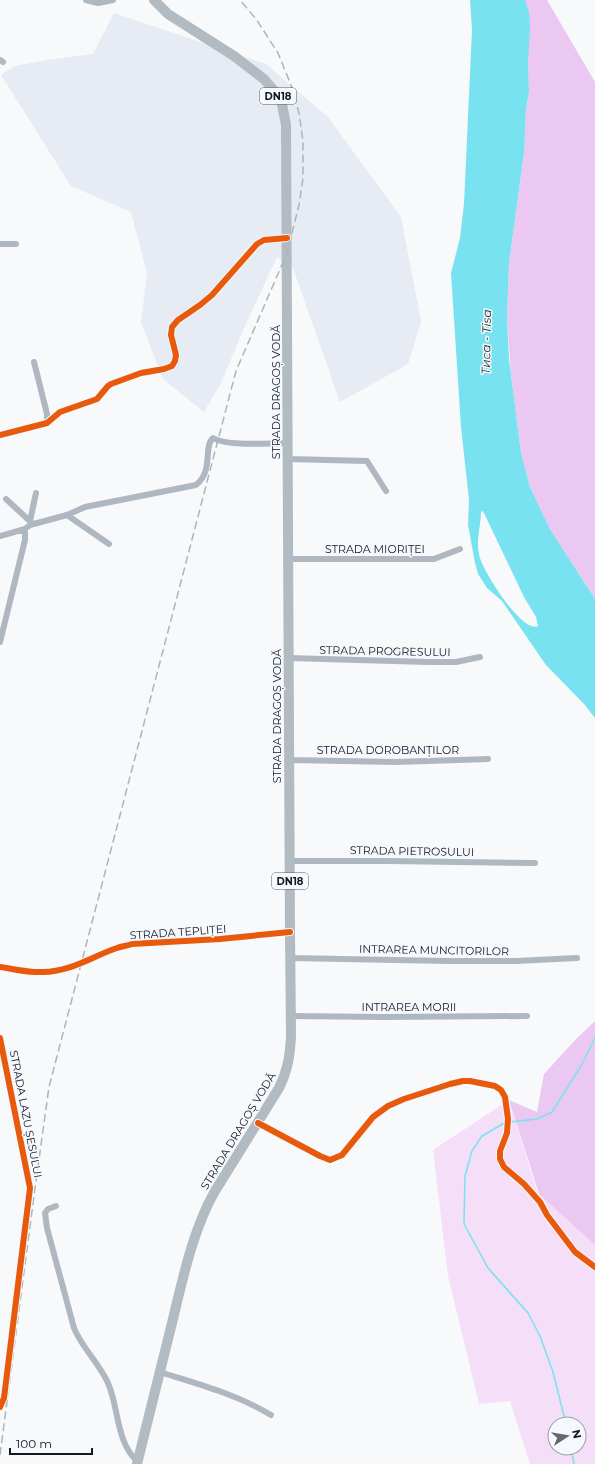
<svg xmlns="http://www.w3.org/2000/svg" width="595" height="1464" font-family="Montserrat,sans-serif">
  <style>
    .built { fill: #e6ebf4 }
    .green { fill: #f4def8; fill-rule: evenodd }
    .forest { fill: #ebc8f2 }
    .water { fill: #78e2f0; fill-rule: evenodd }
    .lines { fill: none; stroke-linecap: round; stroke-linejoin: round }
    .stream { stroke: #78e2f0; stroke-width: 1.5 }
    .street { stroke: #afb8c0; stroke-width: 6 }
    .primary { stroke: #b1bbc1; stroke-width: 10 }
    .rail { stroke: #afb4b9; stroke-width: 1.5; stroke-dasharray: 8 4; stroke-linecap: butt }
    .cycleway-casing { stroke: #f5f8fd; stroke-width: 8 }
    .cycleway { stroke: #e8590c; stroke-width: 6 }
    .labels { text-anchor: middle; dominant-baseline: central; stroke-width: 3; stroke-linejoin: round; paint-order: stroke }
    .shield { fill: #f5f8fd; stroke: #575b64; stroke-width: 1 }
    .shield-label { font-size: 10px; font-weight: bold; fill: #131822 }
    .street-label { font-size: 11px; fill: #131822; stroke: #f5f8fd }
    .water-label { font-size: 12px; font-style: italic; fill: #162f32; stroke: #f5f8fd }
  </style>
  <rect width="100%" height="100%" fill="#f7f9fb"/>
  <path class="built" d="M114 13 266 64 328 117 401 217 421 322 408 364 340 402 293 268 277 257 244 328 221 383 204 412 163 379 141 322 147 273 131 212 71 186 1 75 14 66 47 60 93 54Z"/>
  <path class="green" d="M509 1100 537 1192 595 1245V1464H530L510 1401 479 1404 448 1276 433 1150ZM555 1424H579V1448H555Z"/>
  <path class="forest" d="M525 0H547L595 82V599L550 529 530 487 521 453 511 375 507 318 509 263 524 154 526 110 529 92Z
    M595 1021V1245L539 1194 509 1100 537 1112 544 1074 577 1038Z"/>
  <path class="water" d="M470 0H525L529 12 530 27 528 62 529 92 526 110 524 154 509 263 507 318 509 359 521 453 530 487 550 529 595 599V718L584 704 546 665 502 601 487 588 478 574 475 563 468 525 469 500 461 427 451 273 460 238 464 204 472 30ZM483 511 524 597 536 617 538 626C522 634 484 572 480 558 475 543 481 526 481 512Z"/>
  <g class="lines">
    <path class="stream" d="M506 1122 482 1136 472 1151 465 1176 464 1224 488 1268 528 1313 540 1336 553 1372 566 1424
      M510 1122 537 1119 552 1112 581 1066 595 1038
      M571 1448 574 1464"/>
    <path class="street" d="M86 0 98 3 113 0
      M0 60 3 62
      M0 244H16
      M34 362 47 414V423
      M0 435 47 423 60 412 97 399 108 386 111 384 141 373 164 369 172 366 175 361 176 355 171 335 172 327 178 320 200 305 212 295 257 244 264 240 287 238
      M288 459 367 461 386 491
      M6 499 33 524
      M67 515 109 544
      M30 521 36 493
      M0 536 25 529 30 525 67 515 85 507 196 485C214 471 203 446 213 438 229 447 268 443 288 443
      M288 559H434L460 549
      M0 642 25 540V529
      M288 658 428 662H456L480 657
      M289 760 396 762 488 759
      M290 861H389L535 863
      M290 958 448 961H516L577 958
      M0 967C14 969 29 973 43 972 70 972 93 956 117 948 122 946 127 946 132 944L220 939 290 932
      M290 1016 382 1017 527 1016
      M0 1038 30 1188 4 1398 0 1407
      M258 1123 320 1156 330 1160 342 1155 373 1117 388 1106 404 1099 450 1084 463 1081H470L495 1086 501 1090 505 1097 508 1119 507 1133 500 1151V1159L504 1167 524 1184 540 1202 547 1215 575 1252 595 1267
      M56 1206 48 1209 45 1213 47 1228 74 1328C82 1348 99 1363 108 1383 119 1408 116 1443 138 1462
      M160 1372C198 1384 236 1394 271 1415"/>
    <path class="primary" d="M137 1464C148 1418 160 1373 171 1327 182 1283 192 1231 215 1191L279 1088C288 1070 290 1055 291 1036L290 932 286 125 282 104 278 95 264 79 234 56 168 14 154 0"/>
    <path class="rail" d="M0 1455 35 1188 49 1087 236 371 287 253 299 205 303 178V141L299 113 291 85 278 53 256 19 240 0"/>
    <g class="cycleway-casing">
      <path id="cycleway" d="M0 435 47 423 60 412 97 399 108 386 111 384 141 373 164 369 172 366 175 361 176 355 171 335 172 327 178 320 200 305 212 295 257 244 264 240 287 238
        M0 967C14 969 29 973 43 972 70 972 93 956 117 948 122 946 127 946 132 944L220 939 290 932
        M0 1038 30 1188 4 1398 0 1407
        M258 1123 320 1156 330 1160 342 1155 373 1117 388 1106 404 1099 450 1084 463 1081H470L495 1086 501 1090 505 1097 508 1119 507 1133 500 1151V1159L504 1167 524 1184 540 1202 547 1215 575 1252 595 1267"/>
    </g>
    <use href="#cycleway" class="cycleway"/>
  </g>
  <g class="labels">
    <g class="shield">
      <rect x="260" y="88" width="36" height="16" rx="3"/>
      <rect x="272" y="873" width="36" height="16" rx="3"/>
    </g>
    <g class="shield-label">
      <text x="278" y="96">DN18</text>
      <text x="290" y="881">DN18</text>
    </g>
    <g class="street-label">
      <text transform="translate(276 392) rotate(-90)">STRADA DRAGOȘ VODĂ</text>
      <text x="375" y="549">STRADA MIORIȚEI</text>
      <text transform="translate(385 651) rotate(1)">STRADA PROGRESULUI</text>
      <text transform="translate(277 716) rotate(-90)">STRADA DRAGOȘ VODĂ</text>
      <text x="388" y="750">STRADA DOROBANȚILOR</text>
      <text transform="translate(412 851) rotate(1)">STRADA PIETROSULUI</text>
      <text transform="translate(178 932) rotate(-4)">STRADA TEPLIȚEI</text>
      <text transform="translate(434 950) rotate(1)">INTRAREA MUNCITORILOR</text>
      <text x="409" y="1007">INTRAREA MORII</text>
      <text transform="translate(26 1114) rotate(79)">STRADA LAZU ȘESULUI</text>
      <text transform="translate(238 1131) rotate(-59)">STRADA DRAGOȘ VODĂ</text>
    </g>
    <g class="water-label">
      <text transform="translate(486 342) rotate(-89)">Тиса - Tisa</text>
    </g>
  </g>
  <g transform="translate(567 1436) rotate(78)"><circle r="19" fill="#f5f8fd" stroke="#9b9ea5"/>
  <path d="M0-3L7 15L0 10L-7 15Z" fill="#63676e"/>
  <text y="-6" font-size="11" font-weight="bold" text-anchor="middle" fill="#131822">N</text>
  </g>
  <path d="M10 1448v6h82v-6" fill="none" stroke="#131822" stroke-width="2"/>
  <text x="16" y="1448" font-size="12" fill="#131822" stroke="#f5f8fd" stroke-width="3" paint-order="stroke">100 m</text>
</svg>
